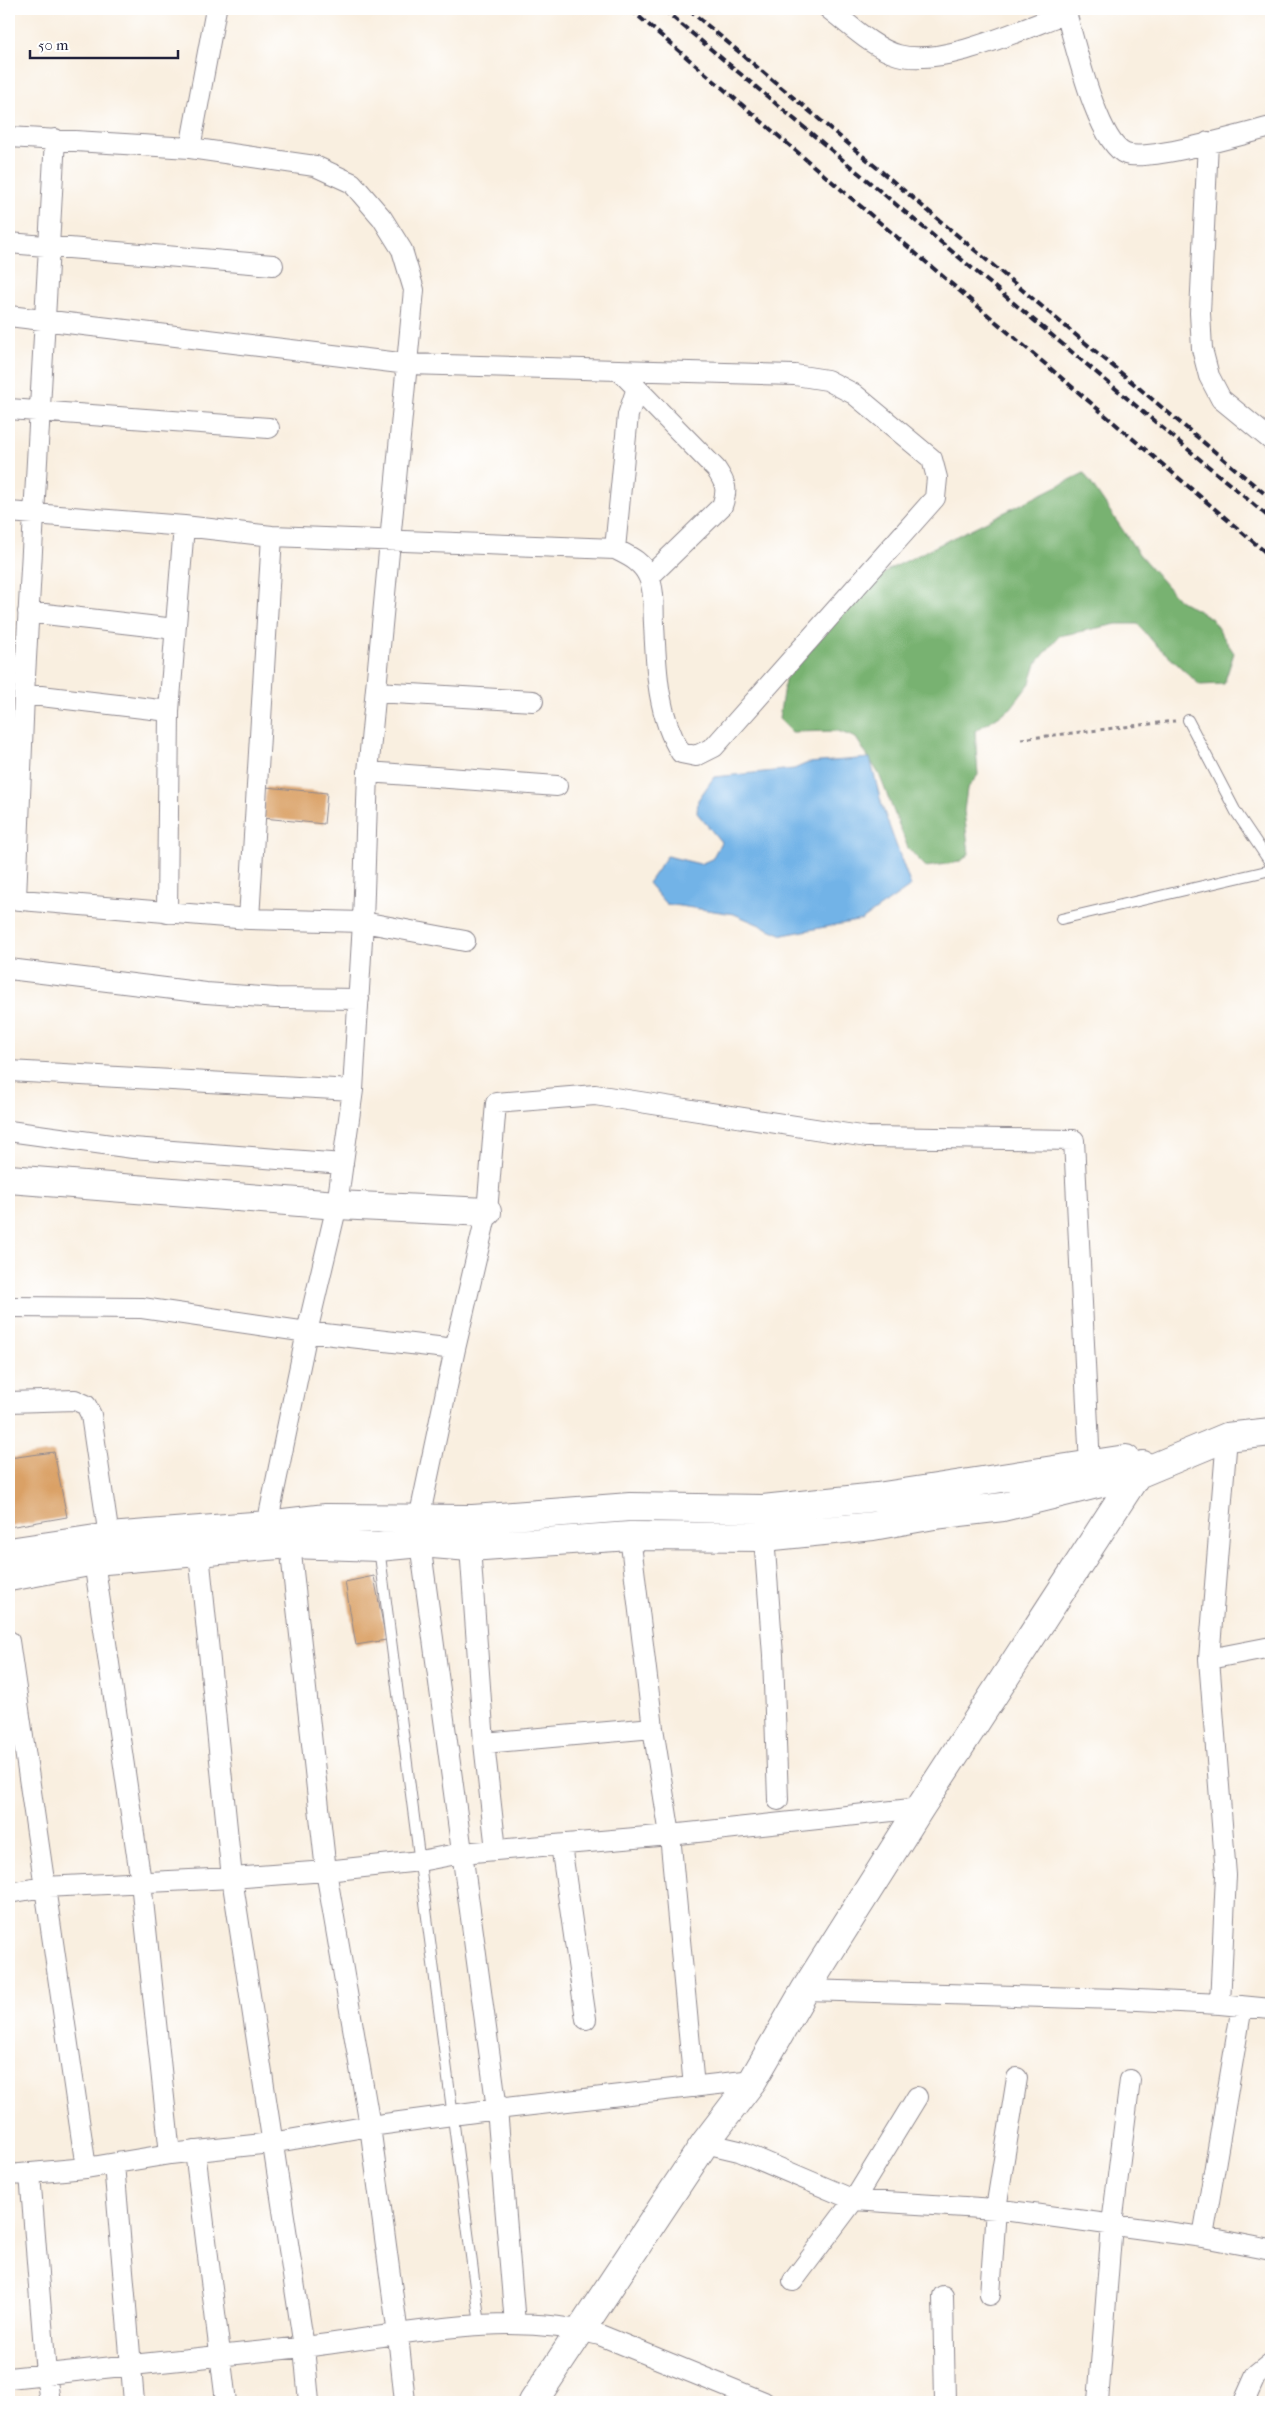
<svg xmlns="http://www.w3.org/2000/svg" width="1280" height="2411" font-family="'IM FELL French Canon',serif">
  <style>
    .forest { fill: #78b271; stroke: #4d6a56 }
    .water { fill: #72b3e7; stroke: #4a6a91 }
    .building { fill: #daa166 }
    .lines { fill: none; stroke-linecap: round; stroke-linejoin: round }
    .lane-casing { stroke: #8e888e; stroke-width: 12 }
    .street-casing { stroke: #8e888e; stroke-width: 22 }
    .secondary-casing { stroke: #8e888e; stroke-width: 30 }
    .path { stroke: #8e888e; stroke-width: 3; stroke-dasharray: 4 4; stroke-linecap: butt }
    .lane { stroke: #fff; stroke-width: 10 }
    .street { stroke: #fff; stroke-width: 20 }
    .secondary { stroke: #fff; stroke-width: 28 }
    .rail { stroke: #22223b; stroke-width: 4; stroke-dasharray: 8 4; stroke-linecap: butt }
  </style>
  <rect width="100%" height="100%" fill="#fff"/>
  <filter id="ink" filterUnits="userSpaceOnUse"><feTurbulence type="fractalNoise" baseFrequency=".02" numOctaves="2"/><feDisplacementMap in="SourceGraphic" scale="10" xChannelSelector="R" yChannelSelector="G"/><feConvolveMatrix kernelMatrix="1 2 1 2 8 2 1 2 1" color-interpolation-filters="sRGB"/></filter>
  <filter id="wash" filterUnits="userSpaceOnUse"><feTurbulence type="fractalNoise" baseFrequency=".0096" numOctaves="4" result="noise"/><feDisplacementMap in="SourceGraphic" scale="20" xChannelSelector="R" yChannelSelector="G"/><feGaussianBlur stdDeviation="1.12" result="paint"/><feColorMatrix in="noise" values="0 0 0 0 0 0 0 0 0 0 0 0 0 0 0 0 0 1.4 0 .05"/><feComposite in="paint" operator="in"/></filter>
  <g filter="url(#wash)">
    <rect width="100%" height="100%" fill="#f9efe0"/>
    <path class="forest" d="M1084 473 1139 554 1179 600 1211 618 1234 653 1224 684 1200 685 1154 643 1138 624H1117L1059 636 1036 664 1030 683 1011 708 975 731 978 775 967 789 964 811 969 854 960 862 926 867 908 848 879 774 856 738 838 731 792 732 779 719 785 679 834 623 888 570Z"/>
    <path class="water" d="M870 758 882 806 911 886 862 920 783 935 734 914 666 904 648 883 667 856 700 864 712 859 721 842 697 813 698 800 714 777 794 769 808 763Z"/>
    <g id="blocks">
      <path class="building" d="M266 787 327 793 324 824 263 818Z
        M54 1452 67 1517 9 1527V1458Z
        M374 1576 386 1640 356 1645 345 1582Z"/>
    </g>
  </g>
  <g filter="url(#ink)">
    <use href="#blocks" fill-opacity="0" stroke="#8e888e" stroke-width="1"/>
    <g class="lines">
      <g class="lane-casing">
        <path id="lane" d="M1188 720 1236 812 1271 864
          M1061 919 1271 870
          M379 1548 480 2325"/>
      </g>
      <g class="street-casing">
        <path id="street" d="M829 9C849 24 873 48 898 55 943 67 1022 29 1066 13
          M1065 9C1074 39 1097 143 1126 154 1149 162 1243 134 1271 127
          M9 137 190 148 315 166 352 183 382 218 402 250 414 290 368 772 363 922 353 1090 337 1205 307 1332 267 1525
          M1208 142 1200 313 1202 349 1209 376 1221 399 1271 440
          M190 148 216 9
          M9 243 273 265
          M9 316 408 364 795 375 827 380 854 394 932 459 937 478 935 498 714 747 696 756 681 753C657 715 656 667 654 623 653 609 655 591 649 578 643 562 629 556 615 549L272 536 184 526 9 512
          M619 370 716 469C726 484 728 489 722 506L649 577
          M9 409 269 428
          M615 549 628 415 637 388
          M28 612 175 629
          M376 692 533 701
          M24 694 169 711
          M368 772 557 786
          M9 899 249 919 363 922 465 941
          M16 899 24 694 55 139
          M167 913 169 711 184 526
          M249 919 272 536
          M9 969 206 993 276 998 359 999
          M9 1071 353 1090
          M9 1131 133 1148 343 1164
          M9 1307 142 1308 307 1332 455 1349
          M9 1402 75 1400 86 1405 91 1415 109 1537
          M419 1519 455 1349 487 1212 496 1103 595 1095 867 1137 1074 1140 1090 1466
          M630 1536 653 1728 670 1835 694 2087
          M764 1537 773 1655 778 1800
          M420 1543 497 2109 515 2324
          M290 1544 326 1871 370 2126 398 2335 405 2402
          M470 1547 484 1743 496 1850
          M199 1553 232 1878 304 2347 309 2402
          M94 1561 141 1882 170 2154
          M9 1641 86 2168
          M1209 1659 1271 1647
          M484 1743 653 1728
          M561 1845 586 2019
          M9 1893 44 1887 232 1878 326 1871 420 1861 462 1853 670 1835 920 1808
          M805 1990 1117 1999 1220 2004 1271 2009
          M1220 2004 1226 1875 1209 1659 1227 1437
          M705 2143 739 2151 854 2200 996 2209 1203 2237 1271 2250
          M195 2151 226 2402
          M114 2164 134 2402
          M30 2174 46 2374 50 2402
          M9 2175 86 2168 170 2154 271 2143 370 2126 497 2109 753 2080
          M1203 2237 1242 2006
          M793 2281 854 2200 917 2097
          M990 2295 996 2209 1017 2078
          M943 2296 945 2402
          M9 2378C107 2367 205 2358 303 2347 399 2336 504 2309 600 2335L764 2402
          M1098 2402 1112 2224 1130 2080
          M1244 2402 1256 2375 1271 2363"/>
      </g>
      <g class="secondary-casing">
        <path id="secondary" d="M9 1179 337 1205 487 1212
          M9 1552 109 1537 267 1525 326 1518 473 1519 630 1507 763 1509 877 1497 1126 1459
          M9 1577 94 1561 290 1544 379 1547 420 1543 470 1547 630 1536 764 1537 873 1526 934 1515 1003 1507 1138 1474 1227 1437 1271 1432
          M533 2402 705 2143 753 2080 805 1990 920 1808 1143 1465"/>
      </g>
      <path class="path" d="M1021 739 1175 721"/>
      <use href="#lane" class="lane"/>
      <use href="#street" class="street"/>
      <use href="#secondary" class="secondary"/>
      <path class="rail" d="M630 9 1271 557
        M663 9 1271 519
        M688 9 1271 499"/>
    </g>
  </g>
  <rect width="1280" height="2411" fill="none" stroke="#fff" stroke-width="30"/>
  <path d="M30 50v8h148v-8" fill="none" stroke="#22223b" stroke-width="2.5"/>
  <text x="38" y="50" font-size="15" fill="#22223b" stroke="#ffffff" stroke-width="4" paint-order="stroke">50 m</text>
</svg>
